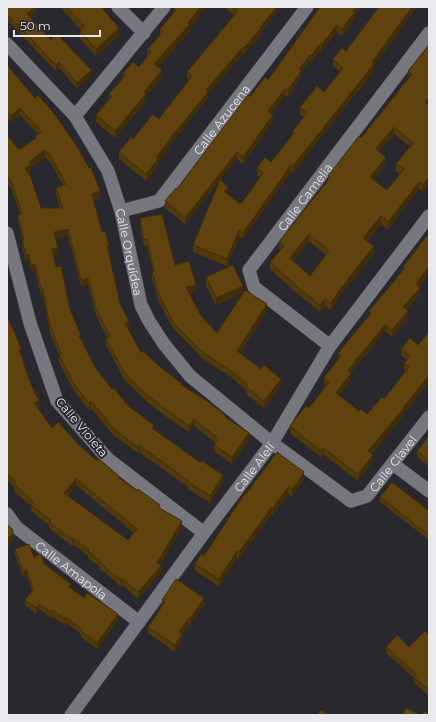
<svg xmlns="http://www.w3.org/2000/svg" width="436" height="722" font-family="Montserrat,sans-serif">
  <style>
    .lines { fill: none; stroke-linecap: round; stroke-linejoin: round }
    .minor-casing { stroke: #45454a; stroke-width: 14 }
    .minor { stroke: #77777f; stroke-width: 13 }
    .wall { fill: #52390c; fill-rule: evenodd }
    .shaded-wall { fill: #422e0a }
    .building { fill: #5f420e; stroke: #422e0a; fill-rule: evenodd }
    .labels { text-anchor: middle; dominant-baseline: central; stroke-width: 4; stroke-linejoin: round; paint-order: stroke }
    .street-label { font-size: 12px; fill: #e9e9ed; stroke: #28282e }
  </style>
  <rect width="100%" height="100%" fill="#28282e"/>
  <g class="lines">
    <g class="minor-casing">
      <g id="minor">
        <path d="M118 7 144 33"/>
        <path id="s1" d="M7 44 75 116 108 171 121 211 141 305 149 321 164 344 190 376 272 443 351 501 367 496 429 417"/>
        <path d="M75 116 164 7"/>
        <path id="s2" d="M121 211 159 201 307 7"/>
        <path d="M7 233 30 323 57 401 108 459 204 533"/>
        <path id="s3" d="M330 346 254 287 249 270 429 33"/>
        <path d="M393 464 429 491"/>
        <path id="s4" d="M7 514 16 527 139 622"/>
        <path id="s5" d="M71 715 204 533 272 443 330 346 429 216"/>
      </g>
    </g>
    <use href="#minor" class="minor"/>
  </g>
  <path class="wall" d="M7 7H36V12L30 18 51 40 91 76 77 89 59 68 56 71 7 20Z
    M60 7H104V11L119 36 96 56 80 39V31L81 30Z
    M175 7H206L190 28V31L158 67 162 77 146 96V101L115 138 96 122V115L109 99V94L123 77V73L139 67 147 56V50L160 35V29L174 12V9Z
    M224 7H280L278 9V12L261 32V34L244 55 243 54 208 94V98L169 146V148L158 162V166L146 181 119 159V152L133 139 159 119 189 80 187 79V72L234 15Z
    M320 7H361L355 15V19L342 36 337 32 321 52 320 50 311 63 310 61 301 72V77L288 97 285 95 271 113 273 122 257 143V145L243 164 237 159 185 224 165 208V201L177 189 250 97 268 80Z
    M379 7H417L374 66V71L293 173 291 172 243 239 239 237 227 266 193 252V245L228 187V194L241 204 260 178 257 175V168L271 162 292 135V132L304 117 300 114V107L324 92 340 72 333 66V59L346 51Z
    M429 45V104L428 105 423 192 419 189 388 229 381 224 367 241 374 254 338 298V300L331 310 325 306 320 312 300 296 270 269V262L281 250 279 249V242L328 181V176L361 138 409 78 408 71ZM394 134 410 147 396 164V171L400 174 387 190 373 180 386 164 379 152ZM309 241 326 255 310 276 293 261Z
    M7 65 100 198 93 200 102 232 109 252H108L120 304 129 328H128L141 353 159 366 181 384 226 418 249 440 232 464 214 451V445L216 443 194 426 189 432 168 418 146 401 124 379 106 345V339L107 338 96 315 88 285 81 286 68 236 56 238 58 254 53 255 56 267 70 310 81 339 96 369 112 389 154 430 223 481 210 503 188 489V487L139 452 138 453 113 435 91 408 89 410 74 391 59 362V355L50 333 43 296H41L35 270 31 271 29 261 26 262 22 247 23 240 18 221V215L20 214 12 190 7 183V135L19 150 35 139V136L38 134 20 115 11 122 7 118ZM45 157 50 162 63 185 56 188V194L60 208H41L29 173 31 171V167Z
    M140 218 175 265 196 291 189 293 201 316 217 333 267 311 240 353 281 386 264 408 246 394V390L225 372 224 373 202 358 173 328 159 302 152 279V272H153L147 246H144L140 225Z
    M429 233V273L419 287 420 294 407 310 408 318 392 337 385 331 351 373V380L339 395 359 411 367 414 384 399 406 371 404 370V363L407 360 401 355V349L410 338 422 390 404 413V415L372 454 373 461 358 481 323 454 321 457 290 433V426L309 408 326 386 324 384V377L338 360V353L369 315V311L403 270V267Z
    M233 265 216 306 206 285V277Z
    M7 313 11 327 21 354 39 408H38L52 428 78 444 97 461 119 479 160 508 182 528 160 565 161 572 138 599 122 585 121 587 111 578 100 569V567L88 558V556L73 544 72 546 49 528V525L31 511V506L14 491V487L7 479ZM76 485 134 533 128 540 68 496Z
    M429 436V467L417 457V451Z
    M304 479 292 497 288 494 273 515 272 514 239 559 237 558 219 586 195 571V564L204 556 246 494Z
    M380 497 429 511V540L380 502Z
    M15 549 34 557 44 564 71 588 84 598 118 620 97 649 81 637V634L66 623 65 625 52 616 51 618 39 609 36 613 25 606V600L32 591 27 576 23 577 15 555Z
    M162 600 204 605 190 625H189L182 634V641L175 652 148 633V627L162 606Z
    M429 635V696L414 683V678L386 653V647H409Z"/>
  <path class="shaded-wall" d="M35 7H36V12L27 20V14Z
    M201 7H206L190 28V31L154 71V64Z
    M277 7H280L278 9V12L261 32V34L244 55V48L260 27Z
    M356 7H361L355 15V19L342 36V29Z
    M412 7H417L374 66V71L293 173V166Z
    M337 25V32L321 52V45Z
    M119 28V36L96 56V49Z
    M320 44V50L311 63V56Z
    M243 47V54L208 94V98L169 146V148L158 162V166L146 181V174L156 157 206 90Z
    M310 55V61L301 72V77L288 97V90L299 69Z
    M59 62V68L56 71V65Z
    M91 70V76L77 89V83Z
    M162 70V77L146 96V101L115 138V131L144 92Z
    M285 89V95L268 118V111Z
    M429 97V104L425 109V102Z
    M20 108V115L11 122V116Z
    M273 115V122L257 143V145L243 164V157L256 138Z
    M394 127V134L376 156V149Z
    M45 150V157L31 167V171L25 175V169L29 162Z
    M237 152V159L185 224V218Z
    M386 157V164L370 184V177Z
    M291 165V172L243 239V233Z
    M429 177V184L423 192V185Z
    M419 182V189L388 229V222Z
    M228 187V194L224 199V192Z
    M100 191V198L92 201V194Z
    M381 216V224L363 245V238Z
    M68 229V236L54 239V232Z
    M239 230V237L227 266V259Z
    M309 234V241L290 265V258Z
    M107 245H109V252H107Z
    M374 246V254L338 298V300L331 310V303L338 292Z
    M58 248V254L52 256V249Z
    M29 254V261L26 262V255Z
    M35 264V270L31 271V265Z
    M429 266V273L416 291V284Z
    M88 278V285L81 286V280Z
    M196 285V291L186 294V287Z
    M243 286V293L216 306V298Z
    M420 288V294L403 314V307Z
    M41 289H43V296H41Z
    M325 299V306L320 312V305Z
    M267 304V311L237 357V351Z
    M408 311V318L392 337V330Z
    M129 321V328L125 330V323Z
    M385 325V331L348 377V370Z
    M351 373V380L336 399V393Z
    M429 375V382L404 413V415L368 458V451Z
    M281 379V386L264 408V401Z
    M39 401V408L34 410V403Z
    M91 401V408L89 410V403Z
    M194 419V426L189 432V426Z
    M249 433V440L232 464V457Z
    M139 445V452L138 453V447Z
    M323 448V454L321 457V451Z
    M373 455V461L358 481V474Z
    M304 472V479L292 497V490Z
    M223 475V481L210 503V496Z
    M76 479V485L64 500V493Z
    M288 487V494L273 515V508Z
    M272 507V514L239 559V552Z
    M182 521V528L157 569V563Z
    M13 534V541L7 547V539Z
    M73 538V544L72 546V539Z
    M237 551V558L219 586V579Z
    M161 566V572L138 599V592Z
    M27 570V576L23 577V571Z
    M122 578V585L121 587V580Z
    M204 598V605L190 625V619Z
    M39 604V609L36 613V608Z
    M52 610V616L51 618V612Z
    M118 614V620L97 649V643Z
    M66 617V623L65 625V619Z
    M189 618V625L179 639V632Z
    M182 634V641L175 652V645Z"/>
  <path class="building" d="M7 7H35L27 14 51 40 57 34 91 70 77 83 59 62 56 65 7 14Z
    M67 7H102V8L119 28 96 49 80 31 85 26Z
    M175 7H201L188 23 190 24 154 64 162 70 144 92 146 94 115 131 96 115 112 96 109 94 126 75 123 73 133 62 139 67 151 52 147 50 163 32 160 29 176 10 174 9Z
    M232 7H277L260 27 261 28 244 48 243 47 206 90 208 92 168 141H169L156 157 158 159 146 174 119 152 131 137 133 139 153 114 159 119 192 76 187 72 238 11Z
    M320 7H356L353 11 355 12 342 29 337 25 321 45 320 44 311 56 310 55 299 69 301 71 288 90 285 89 268 111 273 115 256 138H257L243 157 237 152 185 218 165 201 176 188 177 189 248 95 250 97 265 77 268 80Z
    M379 7H412L372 62 374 64 293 166 291 165 243 233 239 230 227 259 193 245 220 180 228 187 224 192 241 204 263 173 257 168 265 157 271 162 294 133 292 132 307 113 300 107 317 86 324 92 343 68 333 59 342 48 346 51Z
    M429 45V97L425 102 429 106V177L423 185 419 182 388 222 381 216 363 238 374 246 338 292V293L331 303 325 299 320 305 300 289 270 262 284 246 279 242 330 178 328 176 359 136 361 138 412 74 408 71ZM394 127 413 143 396 164 404 169 387 190 370 177 386 157 376 149ZM309 234 329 251 310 276 290 258Z
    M7 65 35 98 38 95 53 112 76 145 89 168 91 167 100 191 92 194 102 232 105 231 109 245H107L120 304 129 321 125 323 141 353 143 351 159 366 181 383 180 384 210 403 226 416 225 417 249 433 232 457 214 445 219 439 194 419 189 426 168 411 146 394 124 372 106 339 110 337 96 308 88 278 81 280 68 229 54 232 58 248 52 249 56 267 61 266 70 310 81 335 79 336 96 369 112 389 114 388 127 405 154 425 152 428 201 463 202 461 223 475 210 496 188 482 189 481 160 460 139 445 138 447 113 428 91 401 89 403 74 384 59 355 61 354 50 326 43 289H41L35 264 31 265 29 254 26 255 22 240H24L18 215 22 214 12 183 7 176V135L19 150 36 138 35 136 42 132 20 108 11 116 7 111ZM45 150 50 155 66 184 56 188 63 208H41L30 175 25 169 31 164 29 162Z
    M162 214 175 265 189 261 196 285 186 287 201 316 217 333 245 290 267 304 237 351 261 369 264 365 281 379 264 401 246 387 248 385 225 366 224 367 202 351 173 322 159 295 152 272 154 271 147 239 144 240 140 218Z
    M429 233V266L416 284 420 288 403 307 408 311 392 330 385 325 348 370 351 373 336 393 359 411 361 409 367 414 382 397 384 399 409 367 404 363 410 356 401 349 410 338 418 345 429 332V375L403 408H404L368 451 373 455 358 474 323 448 321 451 290 426 306 406 309 408 329 382 324 377 341 356 338 353 371 313 369 311 405 268 403 267Z
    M233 265 243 286 216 298 206 277Z
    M7 313 11 327 12 326 21 349 19 350 29 380 39 401 34 403 52 428 58 422 78 444 97 461 99 459 119 476 118 477 137 491 138 489 160 505 158 507 182 521 157 563 161 566 138 592 122 578 121 580 111 572 100 562 101 561 88 551 89 550 73 538 72 539 49 522 51 520 31 505 34 502 14 484 16 482 7 473ZM76 479 137 529 128 540 64 493Z
    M429 436V461L417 451Z
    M277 452 304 472 292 490 288 487 273 508 272 507 239 552 237 551 219 579 195 564 201 554 204 556 245 493 246 494Z
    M392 482 429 511V535L380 497Z
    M7 524 13 530V534L7 539Z
    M29 544 34 557 41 554 44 564 71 584 69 587 84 598 87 593 118 614 97 643 81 631 82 629 66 617 65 619 52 610 51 612 39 604 36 608 25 600 33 590 27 570 23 571 15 549Z
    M176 579 204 598 190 619 189 618 179 632 182 634 175 645 148 627 165 602 162 600Z
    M425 631 429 635V690L414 677 416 674 386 647 397 635 409 647Z
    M406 708 420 715H402Z
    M321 710 328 715H317Z
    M424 711 429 714V715H422Z"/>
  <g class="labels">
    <g class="street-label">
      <text stroke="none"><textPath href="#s2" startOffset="142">Calle Azucena</textPath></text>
      <text stroke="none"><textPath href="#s3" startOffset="206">Calle Camelia</textPath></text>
      <text stroke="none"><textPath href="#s1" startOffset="247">Calle Orquídea</textPath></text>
      <text transform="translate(82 427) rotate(50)">Calle Violeta</text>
      <text stroke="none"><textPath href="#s1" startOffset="650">Calle Clavel</textPath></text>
      <text stroke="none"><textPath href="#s5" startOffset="308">Calle Alelí</textPath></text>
      <text stroke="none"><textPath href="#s4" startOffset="86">Calle Amapola</textPath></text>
    </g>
  </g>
  <rect width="436" height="722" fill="none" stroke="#e9e9ed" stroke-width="16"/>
  <path d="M14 30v6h86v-6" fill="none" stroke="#e9e9ed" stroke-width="2"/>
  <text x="20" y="30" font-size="12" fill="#e9e9ed" stroke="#28282e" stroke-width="3" paint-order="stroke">50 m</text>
</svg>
